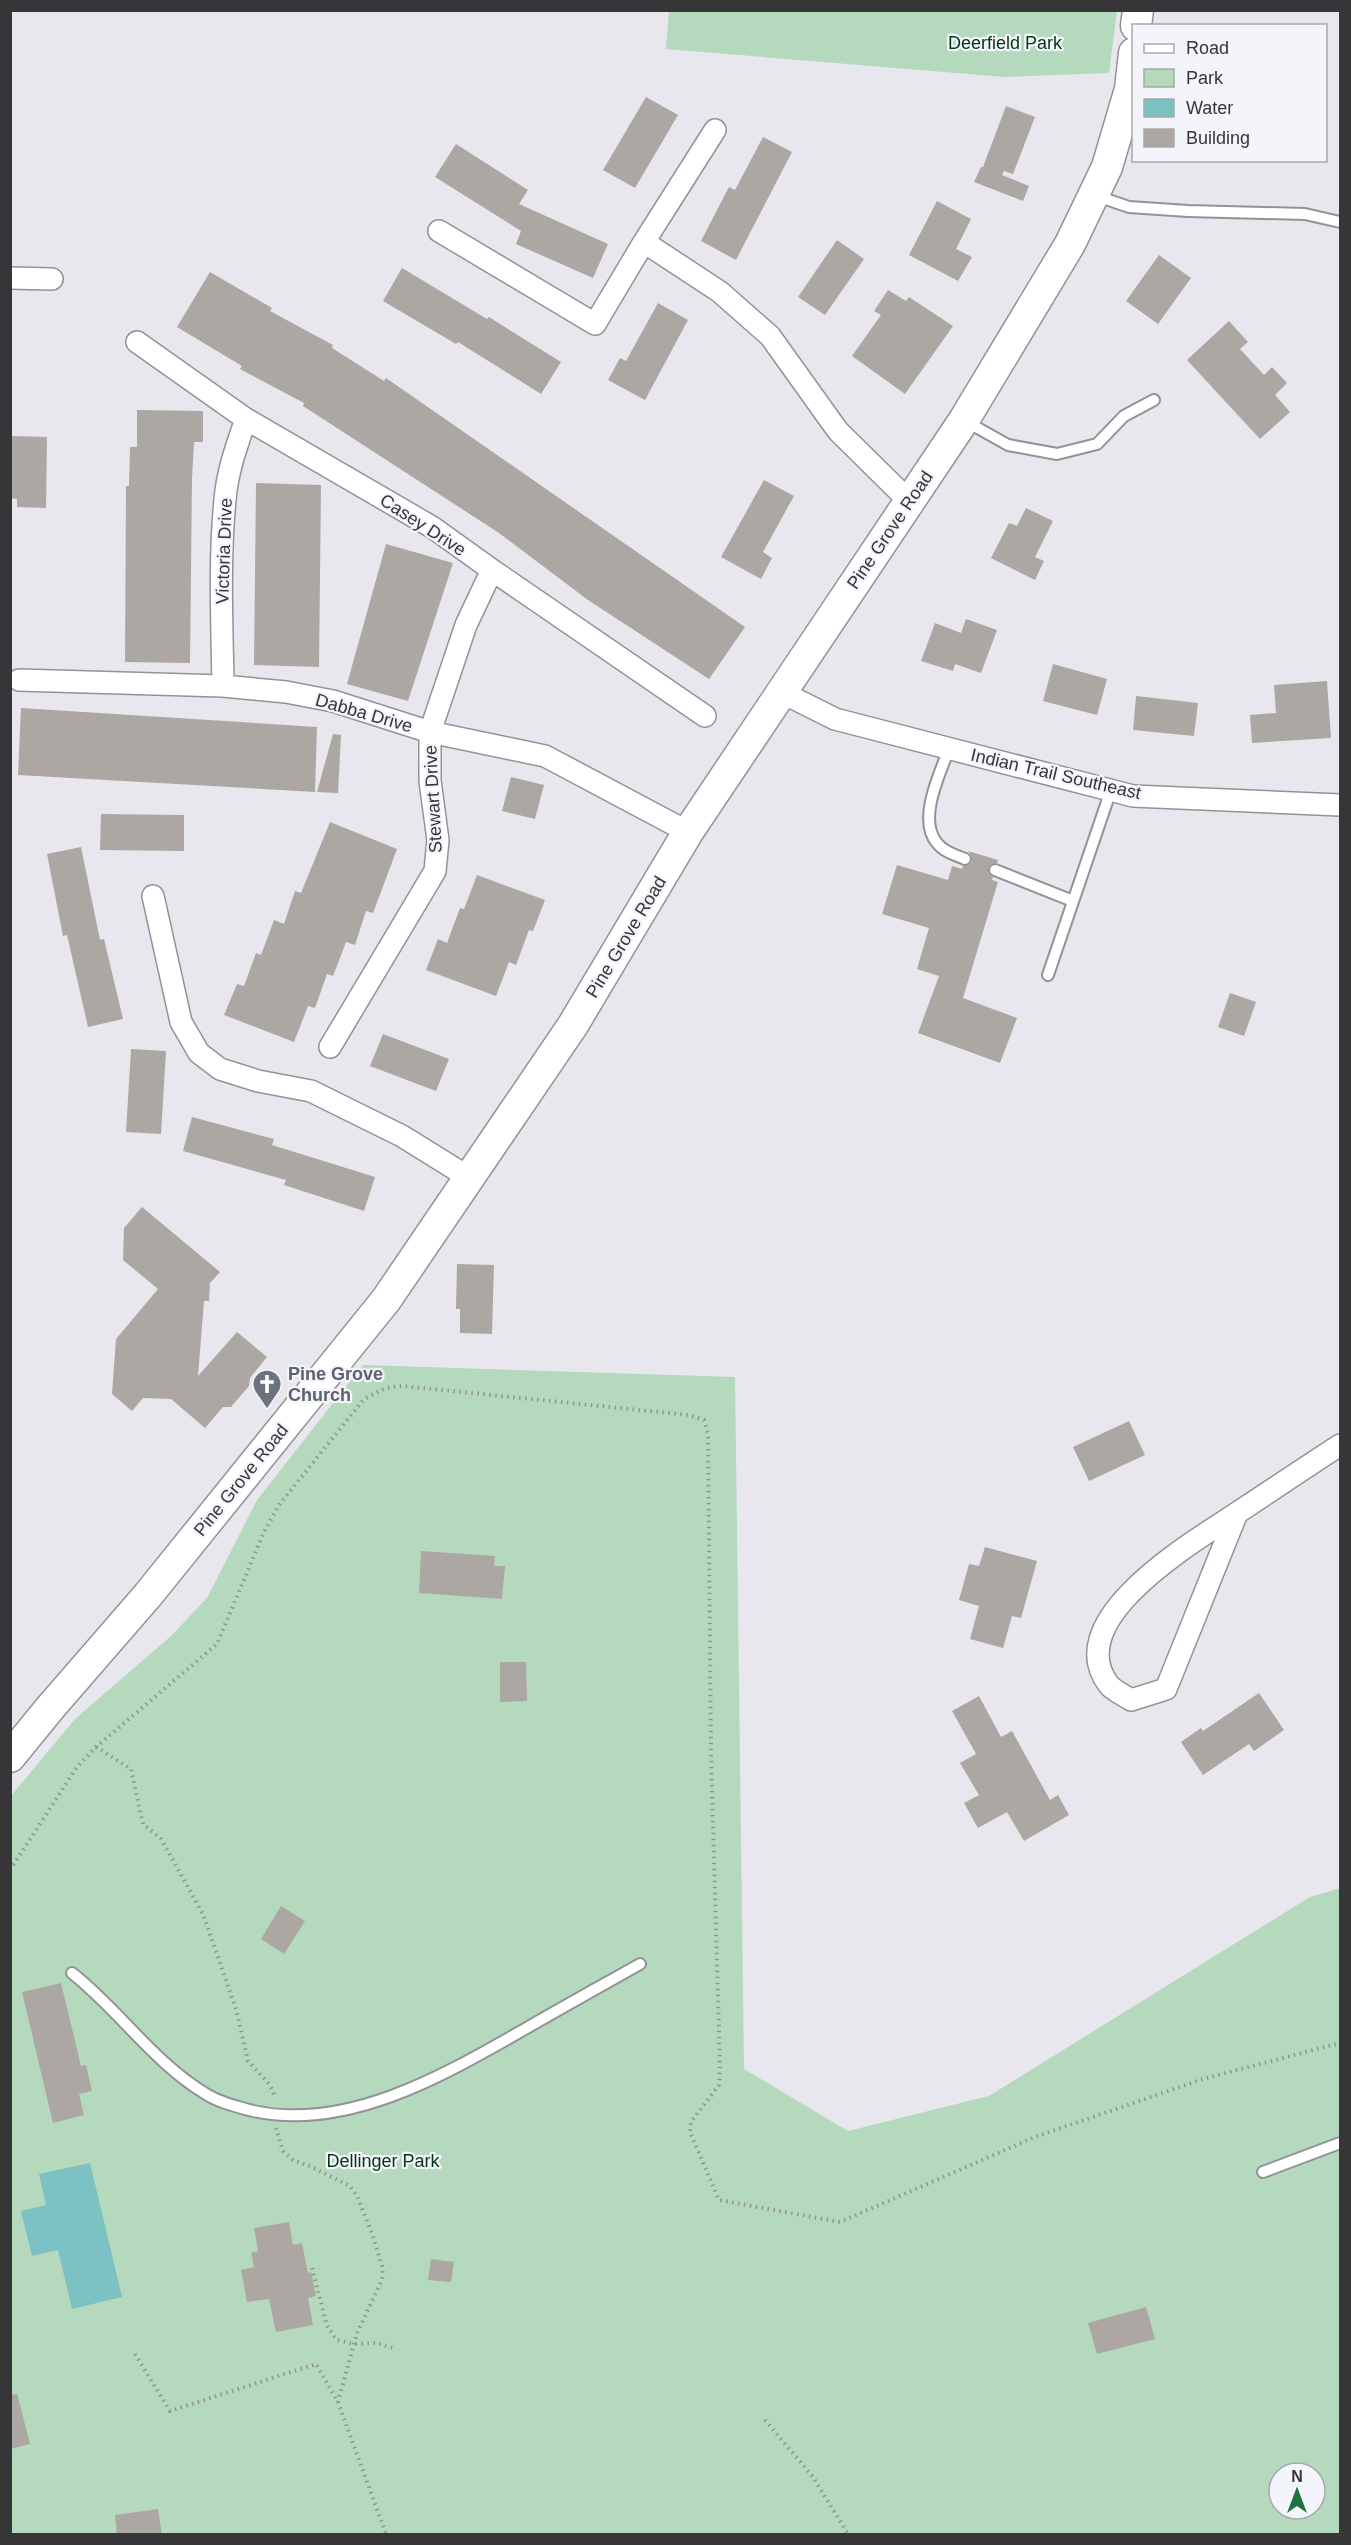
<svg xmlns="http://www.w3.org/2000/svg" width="1351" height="2545" font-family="Helvetica,sans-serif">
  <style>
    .green { fill: #b5d9bd; fill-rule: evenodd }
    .water { fill: #7cc1c3 }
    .building { fill: #aca7a3 }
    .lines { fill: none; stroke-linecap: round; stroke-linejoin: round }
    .lane-casing { stroke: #929399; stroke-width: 14 }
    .street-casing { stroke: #929399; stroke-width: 24 }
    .secondary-casing { stroke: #929399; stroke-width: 33 }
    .path { stroke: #929296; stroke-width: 4; stroke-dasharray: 1.5 4.5; stroke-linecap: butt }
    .lane { stroke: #fff; stroke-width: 10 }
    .street { stroke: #fff; stroke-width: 21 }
    .secondary { stroke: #fff; stroke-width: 30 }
    .labels { text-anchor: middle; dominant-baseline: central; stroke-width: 4.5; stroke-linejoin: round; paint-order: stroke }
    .park-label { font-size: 18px; fill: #003616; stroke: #f4f4fb }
    .street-label { font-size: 18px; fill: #363639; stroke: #f4f4fb }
    .worship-label { font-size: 18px; font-weight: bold; fill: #5b616d; stroke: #f4f4fb; text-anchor: start }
  </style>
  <rect width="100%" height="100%" fill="#e7e7ed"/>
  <path class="green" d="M669 11V10L1117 11 1109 73 1005 77 666 49Z
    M363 1365 735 1377 744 2069 848 2131 989 2096 1310 1897 1340 1888V2534H11V1796L75 1719 171 1636 207 1598 257 1500ZM1279 2473H1315V2509H1279Z"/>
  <path class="water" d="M90 2163 122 2297 72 2309 58 2250 32 2256 21 2211 46 2205 39 2174Z"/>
  <path class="building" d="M646 97 678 115 635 188 603 170Z
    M1006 106 1035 117 1013 174 1004 171 1002 175 1029 186 1023 201 974 182 981 167H983Z
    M763 137 792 152 736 260 701 241 729 187 735 190Z
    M456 144 528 190 519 204 608 244 593 278 516 244 521 231 435 177Z
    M937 201 971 219 956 249 972 257 958 281 909 255Z
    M837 240 864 259 825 315 798 297Z
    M1159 255 1191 278 1158 324 1126 301Z
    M402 268 487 319 489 317 561 362 541 394 458 342 456 344 383 301Z
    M210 272 272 308 270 311 333 345 332 348 384 381 386 378 745 627 709 679 588 600 499 533 303 406 304 403 240 369 242 366 177 327Z
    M888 290 906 301 909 297 953 326 905 394 852 356 881 315 874 311Z
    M658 303 688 320 645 400 608 380 620 358 626 361Z
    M1229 321 1248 342 1240 349 1264 375 1272 367 1287 383 1275 395 1290 412 1260 439 1187 360Z
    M137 410 203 411V442H194L192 479 190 663 125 662 126 486H129L130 447H137Z
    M10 436 47 437 46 508 17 507V499L10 498Z
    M764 480 794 496 763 552 772 558 761 579 721 557Z
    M256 483 321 485 319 667 254 665Z
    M1026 508 1053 521 1035 557 1044 561 1035 580 991 558 1009 523 1017 526Z
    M386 544 453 563 408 701 347 684Z
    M966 619 997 630 981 673 955 664 953 671 921 661 935 623 961 633Z
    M1053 664 1107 679 1097 715 1043 701Z
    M1327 681 1331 738 1252 743 1250 715 1276 713 1274 685Z
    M1136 696 1198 703 1194 736 1133 730Z
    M21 708 317 727 315 792 18 775Z
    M333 734 341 735 338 793 317 792Z
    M511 777 544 785 535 819 502 811Z
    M101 814 184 815V851L100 850Z
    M330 822 397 849 373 913 366 911 355 945 346 942 333 976 327 974 315 1008 308 1006 294 1042 224 1015 237 984 244 986 256 953 261 955 274 920 284 924 295 891 301 893Z
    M81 847 100 940 104 939 123 1019 88 1027 67 935 63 936 47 854Z
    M968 851 998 860 997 863 991 864 988 868 989 874 993 877 992 880 998 882 963 998 1017 1018 1000 1063 918 1033 939 976 917 969 929 928 882 914 897 865 948 880 952 866 962 869 963 866 972 862V857Z
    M477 875 545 900 533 931 529 930 516 965 509 962 496 996 426 970 438 939 447 943 460 908 464 909Z
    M1230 993 1256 1002 1244 1036 1218 1027Z
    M383 1034 449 1059 436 1091 370 1066Z
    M131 1049 166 1051 161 1134 126 1132Z
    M192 1117 274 1139 272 1145 375 1177 364 1211 284 1185 286 1180 183 1151Z
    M142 1207 220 1272 210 1283 209 1301H204L198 1376 237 1332 267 1357 250 1378 249 1386 231 1407H223L205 1428 171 1399 143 1398 132 1411 112 1394 116 1339 158 1289 123 1260 124 1228Z
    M457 1264 494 1265 492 1334 460 1333V1309H456Z
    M1129 1421 1145 1455 1089 1481 1073 1447Z
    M985 1547 1037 1561 1021 1618 1012 1616 1003 1648 970 1639 979 1606 959 1600 969 1564 979 1566Z
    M421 1551 495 1556 494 1566H505L502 1599 419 1593Z
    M500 1662H526L527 1701 500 1702Z
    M1259 1693 1284 1730 1254 1751 1249 1744 1203 1775 1181 1742 1201 1728 1203 1731Z
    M979 1696 1001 1737 1012 1731 1050 1800 1058 1795 1069 1815 1024 1841 1007 1812 978 1828 964 1803 979 1795 960 1763 976 1754 952 1711Z
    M281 1906 305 1921 284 1954 261 1939Z
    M61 1983 81 2066 86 2065 92 2091 79 2094 84 2115 53 2123 22 1992Z
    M289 2222 293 2245 302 2243 308 2273 311 2272 316 2296 308 2298 313 2325 276 2332 269 2299 247 2302 241 2270 254 2267 251 2253 258 2251 254 2228Z
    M431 2259 454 2262 451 2282 428 2280Z
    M1146 2307 1155 2339 1097 2354 1088 2323Z
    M17 2394 30 2444 10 2449V2395Z
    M158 2509 162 2535H117L115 2515Z"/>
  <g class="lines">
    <g class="lane-casing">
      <path id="lane" d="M1094 195 1129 207 1188 211 1305 214 1340 222
        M967 422 1008 445 1057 454 1097 444 1124 416 1154 400
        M949 749C940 773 917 820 937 843 944 852 955 855 965 859
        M995 870 1073 901
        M1048 975 1111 790
        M72 1973C119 2010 154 2063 206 2094 220 2103 238 2107 253 2111 348 2132 446 2074 525 2029 563 2007 601 1986 640 1964
        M1263 2172 1340 2143"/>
    </g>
    <g class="street-casing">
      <path id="street" d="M715 130 644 242 720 292 770 336 838 431 909 501
        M439 231 595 324 644 242
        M10 278 52 279
        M137 342 246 419 432 527 492 570 705 716
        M19 680 223 686 286 692 333 701 430 732 545 756 688 832
        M223 686C222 624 219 561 225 500 227 472 237 445 246 419
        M781 692 835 719 1133 796 1340 805
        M153 896 181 1022 199 1053 220 1069 258 1081 311 1091 402 1136 468 1177
        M330 1047 435 871 438 840 430 781V732L466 625 492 570
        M1237 1513 1166 1689 1131 1700C1124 1695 1114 1691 1109 1685 1058 1620 1195 1541 1237 1513 1272 1490 1306 1467 1340 1445"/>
    </g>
    <g class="secondary-casing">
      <path id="secondary" d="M1136 26 1138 10
        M10 1757 50 1708 148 1595 386 1300 573 1025 688 832 964 420 1070 244 1107 167 1130 89 1134 53"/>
    </g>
    <path class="path" d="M96 1747 131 1769 143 1824 161 1839 203 1914 236 2009 248 2061 270 2085 275 2097
      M10 1870 77 1767 96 1747 217 1644 263 1534 279 1505 364 1399 386 1388 402 1386 689 1415 704 1420 708 1434 711 1754 720 2067 719 2085 691 2122 690 2132 719 2200 840 2222 1035 2137 1203 2079 1340 2043
      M276 2128 283 2151 293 2160 312 2167 350 2186 357 2196 373 2236 382 2266 383 2275 381 2282 357 2333 338 2402
      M312 2268 327 2326 337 2340 354 2344 377 2343 393 2348
      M135 2354 170 2411 316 2364 338 2402 386 2534
      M765 2420 813 2477 848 2534"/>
    <use href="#lane" class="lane"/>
    <use href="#street" class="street"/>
    <use href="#secondary" class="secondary"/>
  </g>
  <defs>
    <g id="church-pin" transform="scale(1.5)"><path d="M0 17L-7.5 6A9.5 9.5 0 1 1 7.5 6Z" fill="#6b7280" stroke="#f4f4fb"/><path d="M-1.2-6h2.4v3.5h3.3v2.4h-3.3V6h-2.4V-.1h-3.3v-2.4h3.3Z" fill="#fff"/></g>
  </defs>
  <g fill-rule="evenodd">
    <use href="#church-pin" x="267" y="1384"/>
  </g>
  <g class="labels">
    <g class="park-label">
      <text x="1005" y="43">Deerfield Park</text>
      <text x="383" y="2161">Dellinger Park</text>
    </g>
    <g class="street-label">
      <text transform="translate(423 525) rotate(33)">Casey Drive</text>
      <text transform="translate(890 530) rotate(-56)">Pine Grove Road</text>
      <text transform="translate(224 551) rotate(-88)">Victoria Drive</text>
      <text transform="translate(364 713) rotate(16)">Dabba Drive</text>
      <text transform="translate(1056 774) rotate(13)">Indian Trail Southeast</text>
      <text transform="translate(433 799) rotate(-93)">Stewart Drive</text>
      <text transform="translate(626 937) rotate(-59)">Pine Grove Road</text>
      <text transform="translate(241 1480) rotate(-51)">Pine Grove Road</text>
    </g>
    <g class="worship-label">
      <text x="288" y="1374">Pine Grove<tspan x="288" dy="21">Church</tspan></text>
    </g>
  </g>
  <rect width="1351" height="2545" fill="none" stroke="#363639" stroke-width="24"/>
  <rect x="1132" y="24" width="195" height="138" fill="#f4f4fb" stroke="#a8a8ad" stroke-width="1.5"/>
  <rect x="1144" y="44" width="30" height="9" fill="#ffffff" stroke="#a8a8ad" stroke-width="1.5"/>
  <text x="1186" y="54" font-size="18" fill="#363639">Road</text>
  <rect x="1144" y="69" width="30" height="18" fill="#b5d9bd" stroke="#a8a8ad" stroke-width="1.5"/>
  <text x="1186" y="84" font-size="18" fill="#363639">Park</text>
  <rect x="1144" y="99" width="30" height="18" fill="#7cc1c3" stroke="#a8a8ad" stroke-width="1.5"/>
  <text x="1186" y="114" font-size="18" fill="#363639">Water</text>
  <rect x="1144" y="129" width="30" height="18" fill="#aca7a3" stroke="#a8a8ad" stroke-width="1.5"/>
  <text x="1186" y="144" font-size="18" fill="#363639">Building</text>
  <g transform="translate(1297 2491)"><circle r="28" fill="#f4f4fb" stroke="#a8a8ad" stroke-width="1.5"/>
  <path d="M0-4.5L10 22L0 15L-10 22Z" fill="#217243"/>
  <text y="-9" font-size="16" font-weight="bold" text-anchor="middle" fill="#363639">N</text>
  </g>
</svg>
